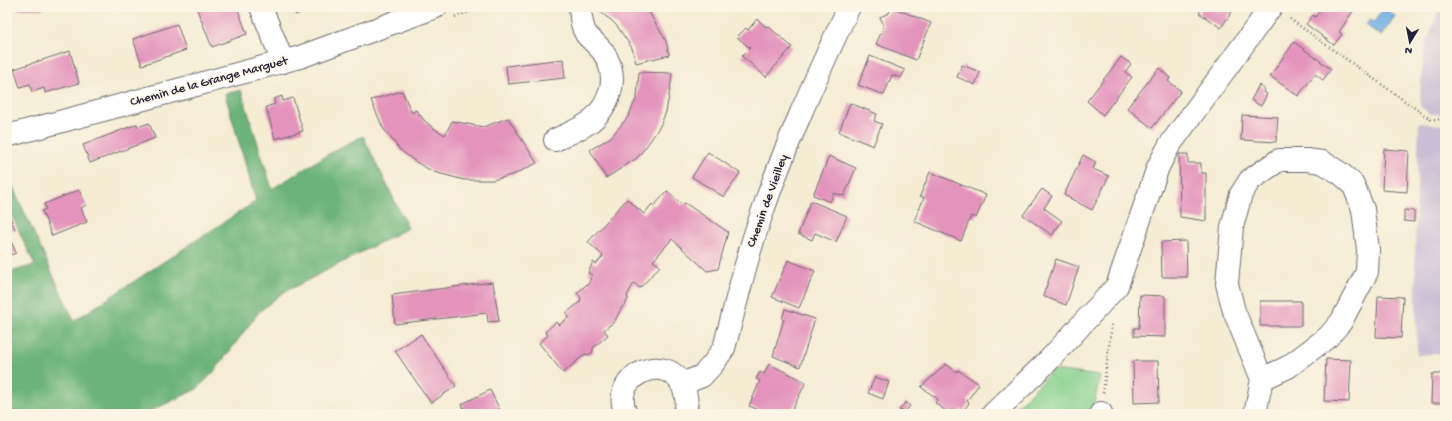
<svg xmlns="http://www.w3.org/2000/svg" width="1452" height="421" font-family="'Gochi Hand',sans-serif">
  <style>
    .industrial { fill: #cbbfd5 }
    .green { fill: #85d18e; stroke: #547a64 }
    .forest { fill: #6cb379; stroke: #476a5a }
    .water { fill: #73b0e5; stroke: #4a6990 }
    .building { fill: #e393bc }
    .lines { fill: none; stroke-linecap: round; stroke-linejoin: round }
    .minor-casing { stroke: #6c6970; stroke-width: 24 }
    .path { stroke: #6c6970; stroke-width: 2.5; stroke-dasharray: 1 3; stroke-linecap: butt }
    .minor { stroke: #fff; stroke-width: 22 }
    .labels { text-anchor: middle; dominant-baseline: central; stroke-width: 3; stroke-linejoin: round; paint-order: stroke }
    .street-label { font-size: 13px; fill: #22223b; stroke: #fcf5e5 }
  </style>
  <rect width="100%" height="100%" fill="#fcf5e5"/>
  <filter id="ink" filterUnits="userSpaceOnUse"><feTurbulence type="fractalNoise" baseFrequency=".025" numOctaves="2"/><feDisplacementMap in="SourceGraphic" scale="8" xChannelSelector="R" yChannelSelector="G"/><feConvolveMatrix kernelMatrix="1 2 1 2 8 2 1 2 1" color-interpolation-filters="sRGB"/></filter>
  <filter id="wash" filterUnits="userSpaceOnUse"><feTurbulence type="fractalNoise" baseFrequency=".012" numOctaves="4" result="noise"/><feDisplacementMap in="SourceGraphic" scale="16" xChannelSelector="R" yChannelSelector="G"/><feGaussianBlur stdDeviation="0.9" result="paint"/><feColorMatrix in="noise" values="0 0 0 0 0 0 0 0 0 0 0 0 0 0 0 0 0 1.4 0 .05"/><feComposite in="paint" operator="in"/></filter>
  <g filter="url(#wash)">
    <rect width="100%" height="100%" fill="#f4ecd3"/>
    <path class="industrial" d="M1440 7H1445V115L1430 114 1420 106 1421 80 1426 43Z
      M1419 123 1445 125V353L1417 355 1415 248Z"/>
    <path class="green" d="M1053 370 1100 376 1092 414H1010Z"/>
    <path class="forest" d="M241 90 272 189 335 150 363 136 408 228 281 294 259 312 213 373 197 389 144 414H7V273L35 265 7 206V174L74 321 256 201 225 94Z"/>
    <path class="water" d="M1384 8 1395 16 1381 36 1366 25 1370 20 1374 22Z"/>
    <g id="blocks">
      <path class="building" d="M17 7H44V9H17Z
        M196 7H237L247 34 212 47Z
        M291 7H310L296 15Z
        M597 7H646L666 41 669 55 636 63 632 48 617 26 611 20 596 9Z
        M891 7 931 23 916 60 876 44 884 26 880 17 889 13Z
        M1203 7H1235L1221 28 1199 13Z
        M1322 7H1354L1355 8 1339 32 1342 34 1334 45 1306 24 1313 15 1315 17Z
        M757 19 766 27 768 26 792 47 766 77 742 56 750 48 737 37 746 28 748 30Z
        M177 24 186 50 142 65 133 39Z
        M1294 42 1331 69 1323 80 1315 74 1298 96 1270 76Z
        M70 51 79 83 45 93 44 88 32 92 30 84 20 87 14 69Z
        M870 56 905 70 901 78 892 75 884 95 858 85Z
        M1121 57 1131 64 1125 72 1132 77 1103 115 1087 101Z
        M563 59 565 78 508 84 506 66Z
        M962 65 980 72 975 85 957 77Z
        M1159 68 1170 78 1168 81 1181 91 1152 128 1127 108Z
        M639 72 672 73 670 90 666 112 660 126 648 144 637 158 606 178 590 150 611 137 628 117 637 97Z
        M1259 85 1265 89 1263 92 1267 94 1261 106 1251 100Z
        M402 91 412 113 416 110 424 120 433 128 445 135 452 121 483 127 508 118 537 163 515 174 493 180H464L434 172 428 169 416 162 400 150 383 128 371 100Z
        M282 96 283 101 293 98 303 131 275 139 266 107 275 104 274 99Z
        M850 103 877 114 874 121 882 124 873 146 839 132Z
        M1242 115 1278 117 1276 142 1241 140Z
        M149 123 155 138 90 163 83 145 137 124 138 127Z
        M1384 149 1409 151 1407 192 1382 190Z
        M708 152 740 173 724 197 692 177Z
        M1179 154H1188V163H1201V173H1206V221L1180 217Z
        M1083 155 1096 162 1093 169 1109 176 1092 210 1064 195Z
        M829 156 856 168 844 196 834 193 830 202 813 195Z
        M930 172 986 195 976 218 971 216 961 241 914 221 924 198 920 196Z
        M1042 189 1052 196 1044 208 1062 221 1052 235 1023 215Z
        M79 190 86 205 81 208 87 222 52 236 42 211 46 209 44 204Z
        M667 191 682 205 685 203 728 232 718 269 707 271 672 239 653 261 660 266 640 288 634 283 627 296 628 299 625 305 622 307 615 321 604 330 608 335 593 348V352L589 355 585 354 563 373 539 343 548 335 545 332 556 322 559 325 569 317 566 313 580 302 581 298 577 293 587 284 588 285 592 275 588 273 593 262 596 264 603 256 588 242 627 199 644 214 652 204 654 206Z
        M811 201 847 216 836 242 815 233 812 240 798 234Z
        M7 210 15 229 7 231 16 253 7 256Z
        M1404 210 1414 211V222L1404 221Z
        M1186 241 1187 277H1162L1161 242Z
        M1056 259 1079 267 1066 305 1043 296Z
        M788 260 815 271 799 308 772 297Z
        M493 282 499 321 488 322 487 313 395 324 392 295Z
        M1140 295 1165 296V337L1134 336V328H1139Z
        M1378 296 1403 297 1401 338 1376 337Z
        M1260 301H1301V326H1260Z
        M785 309 815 319 800 367 773 356 784 319H782Z
        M421 334 456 386 431 403 395 351Z
        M1326 359 1351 360 1349 402 1324 401Z
        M1133 361H1158L1159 402 1134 403Z
        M769 364 806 382 790 414H769L749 406 760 381 756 379 760 372 764 374Z
        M946 364 957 372 958 370 979 384 967 401 969 403 963 411 961 409 957 414H950L935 403 938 399 921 387Z
        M1445 372V403H1431L1432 374H1439Z
        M875 377 889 382 883 399 868 393Z
        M490 390 502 414H466L462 404Z
        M906 402 910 406 905 412 899 410Z"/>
    </g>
  </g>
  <g filter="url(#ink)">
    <use href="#blocks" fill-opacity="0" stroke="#6c6970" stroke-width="1"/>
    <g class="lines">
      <g class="minor-casing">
        <path id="minor" d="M261 7 283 62
          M7 136 300 57 436 7
          M555 140C566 135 580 129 590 122 611 104 620 76 603 52 598 45 591 40 586 34 581 26 581 16 580 7
          M682 384 702 376 713 364 724 348C735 308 744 267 757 228 782 152 815 79 849 7
          M626 414C608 375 668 350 683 387 687 396 688 405 684 414
          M993 414 1048 361 1117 286 1158 167 1169 146 1271 7
          M1101 414V413
          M1255 414 1262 379 1234 311 1227 284 1232 227 1241 194 1250 180 1279 160H1307L1322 162 1340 173 1353 184 1363 209 1368 250 1367 272 1341 322 1328 337 1288 367 1262 379"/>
      </g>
      <path class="path" d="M455 17 483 7
        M1290 19 1430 119 1445 120
        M1103 393 1112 324"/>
      <use href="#minor" class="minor"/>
    </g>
  </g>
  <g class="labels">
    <g class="street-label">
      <text transform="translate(209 82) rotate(-15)">Chemin de la Grange Marguet</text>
      <text transform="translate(768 201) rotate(-70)">Chemin de Vieilley</text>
    </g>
  </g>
  <rect width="1452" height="421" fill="none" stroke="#fcf5e5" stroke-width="24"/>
  <g transform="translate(1410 42) rotate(190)" stroke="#fcf5e5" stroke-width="3" paint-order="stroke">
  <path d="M0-3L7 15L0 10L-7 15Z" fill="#22223b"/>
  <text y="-6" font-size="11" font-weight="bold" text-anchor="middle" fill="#22223b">N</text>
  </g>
</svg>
